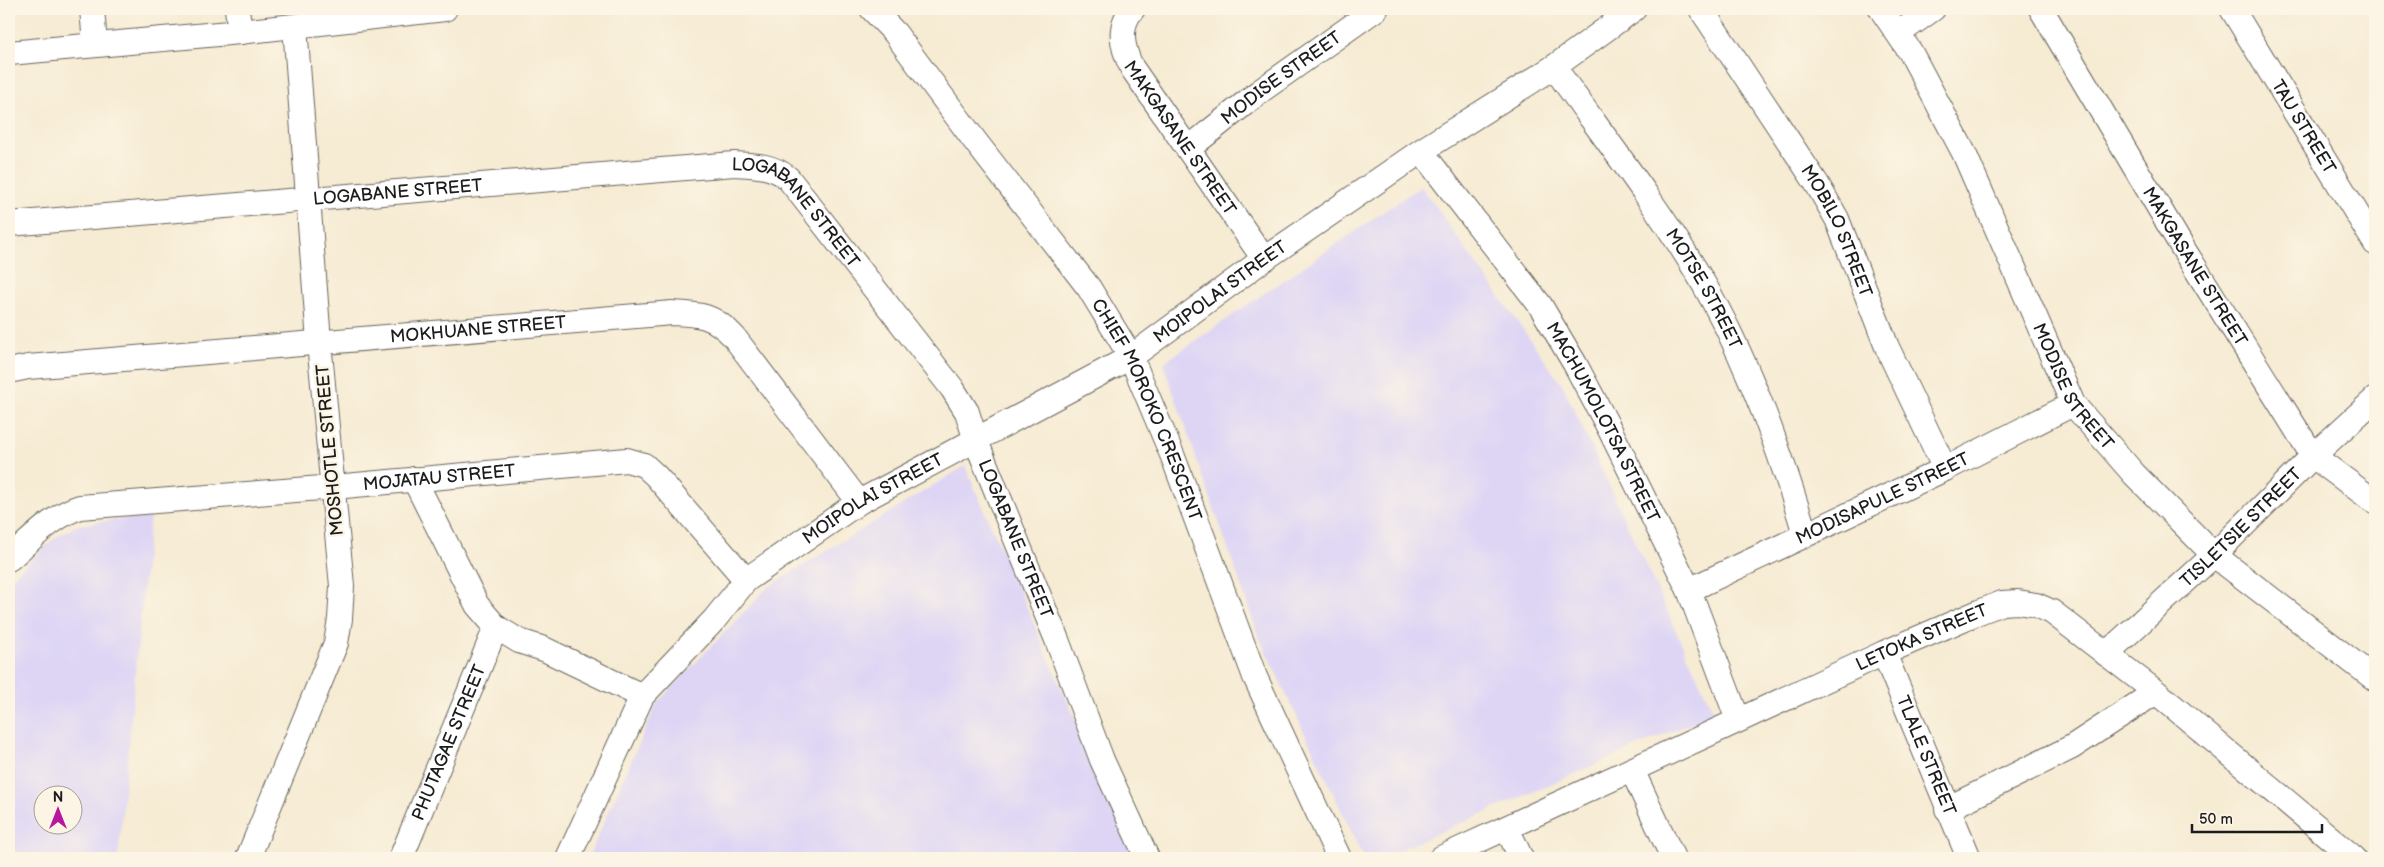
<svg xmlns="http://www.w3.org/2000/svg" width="2384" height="867" font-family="'Balsamiq Sans',sans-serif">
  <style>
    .built { fill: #ded5f5; fill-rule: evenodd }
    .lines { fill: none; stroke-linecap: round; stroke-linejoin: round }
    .minor-casing { stroke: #68645c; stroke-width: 26 }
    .minor { stroke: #fff; stroke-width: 24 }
    .labels { text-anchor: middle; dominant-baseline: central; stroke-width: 5; stroke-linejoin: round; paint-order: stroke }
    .street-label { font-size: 18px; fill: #1c1c1c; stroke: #fcf5e5 }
  </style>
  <rect width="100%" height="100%" fill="#fcf5e5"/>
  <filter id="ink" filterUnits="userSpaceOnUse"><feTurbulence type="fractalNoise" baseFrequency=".02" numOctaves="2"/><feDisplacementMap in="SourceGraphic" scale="10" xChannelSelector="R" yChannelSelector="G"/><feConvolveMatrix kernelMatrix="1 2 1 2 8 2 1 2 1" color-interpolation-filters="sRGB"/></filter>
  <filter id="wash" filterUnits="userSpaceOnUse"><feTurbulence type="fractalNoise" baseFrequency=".0096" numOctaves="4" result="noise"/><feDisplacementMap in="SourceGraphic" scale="20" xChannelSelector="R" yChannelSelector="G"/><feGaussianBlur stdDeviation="1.12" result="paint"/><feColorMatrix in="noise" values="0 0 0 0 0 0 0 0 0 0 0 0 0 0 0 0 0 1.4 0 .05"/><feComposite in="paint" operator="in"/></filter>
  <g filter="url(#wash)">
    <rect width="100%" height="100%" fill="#f6ebd3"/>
    <path class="built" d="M1421 186 1563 386 1714 713 1381 858H1364L1259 637 1163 363Z
      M965 466 1136 858H588L657 703 768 587Z
      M150 515 118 858H9V580L55 538 78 525ZM42 794H72V824H42Z"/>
  </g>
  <g filter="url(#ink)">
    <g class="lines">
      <g class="minor-casing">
        <g id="minor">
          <path d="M92 9 95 44"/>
          <path d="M237 9 240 32"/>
          <path id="s1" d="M872 9 895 33 975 141 1089 288 1131 357 1173 457 1255 677 1339 858"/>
          <path id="s2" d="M1133 9C1117 26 1122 48 1132 68L1264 259"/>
          <path id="s3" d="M1701 9 1817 184 1837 219 1887 347 1945 469"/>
          <path id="s4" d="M1881 9 1911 53 1964 153 2073 404 2134 474 2214 555 2375 679"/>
          <path id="s5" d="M2041 9 2184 250 2313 456 2375 502"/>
          <path id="s6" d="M2232 9 2375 243"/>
          <path d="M1899 33 1933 9"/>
          <path d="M9 53 240 32 445 9"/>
          <path id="s7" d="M1554 67C1604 137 1657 205 1701 279 1747 358 1779 447 1805 534"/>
          <path id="s8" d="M1189 148 1259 92 1376 9"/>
          <path id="s9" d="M1421 151 1540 305 1575 364 1610 430 1689 590 1738 720"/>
          <path id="s10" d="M9 224 734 164C755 165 772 165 788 178L952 388 967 412 976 441 1057 640 1102 760 1147 858"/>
          <path id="s11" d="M9 371 28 367 672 313C700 314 714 315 734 337L859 502"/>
          <path d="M414 479 477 605 496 627 519 641 544 649 642 696"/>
          <path id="s12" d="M9 559C31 540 52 516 80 507L334 487 627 460 644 465 656 476 746 580"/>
          <path id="s13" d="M1689 590 1945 469 2073 404"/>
          <path id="s14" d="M1884 653 1969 858"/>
          <path id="s15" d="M2106 654 2214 555 2313 456 2375 399"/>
          <path d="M1632 770 1673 858"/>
          <path d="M1947 809 2072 747 2156 692"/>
          <path d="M1507 828 1521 858"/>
          <path d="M248 858 336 643 340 619 342 586 319 342 295 26"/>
          <path id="s16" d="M401 858 496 627"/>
          <path id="s17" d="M568 858 642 696 714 620 746 580 859 502 1131 357 1264 259 1421 151 1554 67 1634 9"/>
          <path id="s18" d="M1441 858 1884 653 1979 612 2002 603 2018 602 2036 605 2052 612 2156 692 2354 858"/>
        </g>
      </g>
      <use href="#minor" class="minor"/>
    </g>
  </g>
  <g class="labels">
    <g class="street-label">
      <text stroke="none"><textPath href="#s8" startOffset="116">MODISE STREET</textPath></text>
      <text stroke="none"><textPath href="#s6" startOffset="138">TAU STREET</textPath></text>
      <text stroke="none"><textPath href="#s2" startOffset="148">MAKGASANE STREET</textPath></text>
      <text stroke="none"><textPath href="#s10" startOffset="390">LOGABANE STREET</textPath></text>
      <text stroke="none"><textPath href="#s10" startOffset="810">LOGABANE STREET</textPath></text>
      <text stroke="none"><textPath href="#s3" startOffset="261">MOBILO STREET</textPath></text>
      <text stroke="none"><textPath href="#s5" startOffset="300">MAKGASANE STREET</textPath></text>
      <text stroke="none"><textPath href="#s7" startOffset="268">MOTSE STREET</textPath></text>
      <text stroke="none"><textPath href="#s17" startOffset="890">MOIPOLAI STREET</textPath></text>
      <text stroke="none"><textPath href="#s11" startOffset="471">MOKHUANE STREET</textPath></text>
      <text stroke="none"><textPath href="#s4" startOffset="425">MODISE STREET</textPath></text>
      <text stroke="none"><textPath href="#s1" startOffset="489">CHIEF MOROKO CRESCENT</textPath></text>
      <text stroke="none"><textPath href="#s9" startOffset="328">MACHUMOLOTSA STREET</textPath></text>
      <text transform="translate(330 450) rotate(-95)">MOSHOTLE STREET</text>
      <text stroke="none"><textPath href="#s12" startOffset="449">MOJATAU STREET</textPath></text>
      <text stroke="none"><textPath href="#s13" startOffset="214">MODISAPULE STREET</textPath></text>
      <text stroke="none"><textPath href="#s17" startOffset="485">MOIPOLAI STREET</textPath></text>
      <text stroke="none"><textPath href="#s15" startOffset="185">TISLETSIE STREET</textPath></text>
      <text stroke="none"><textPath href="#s10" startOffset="1215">LOGABANE STREET</textPath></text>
      <text stroke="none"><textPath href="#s18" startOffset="529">LETOKA STREET</textPath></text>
      <text stroke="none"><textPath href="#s16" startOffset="125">PHUTAGAE STREET</textPath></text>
      <text stroke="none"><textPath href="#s14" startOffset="111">TLALE STREET</textPath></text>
    </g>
  </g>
  <rect width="2384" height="867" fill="none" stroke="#fcf5e5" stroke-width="30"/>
  <g transform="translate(58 810)"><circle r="24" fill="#fcf5e5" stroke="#a29e95"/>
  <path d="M0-4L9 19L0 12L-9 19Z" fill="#b5179e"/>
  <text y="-8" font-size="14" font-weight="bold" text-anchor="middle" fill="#1c1c1c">N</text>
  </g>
  <path d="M2192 824v8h130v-8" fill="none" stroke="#1c1c1c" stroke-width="2.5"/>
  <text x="2199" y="824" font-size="15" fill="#1c1c1c" stroke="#fcf5e5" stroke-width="4" paint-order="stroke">50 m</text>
</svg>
